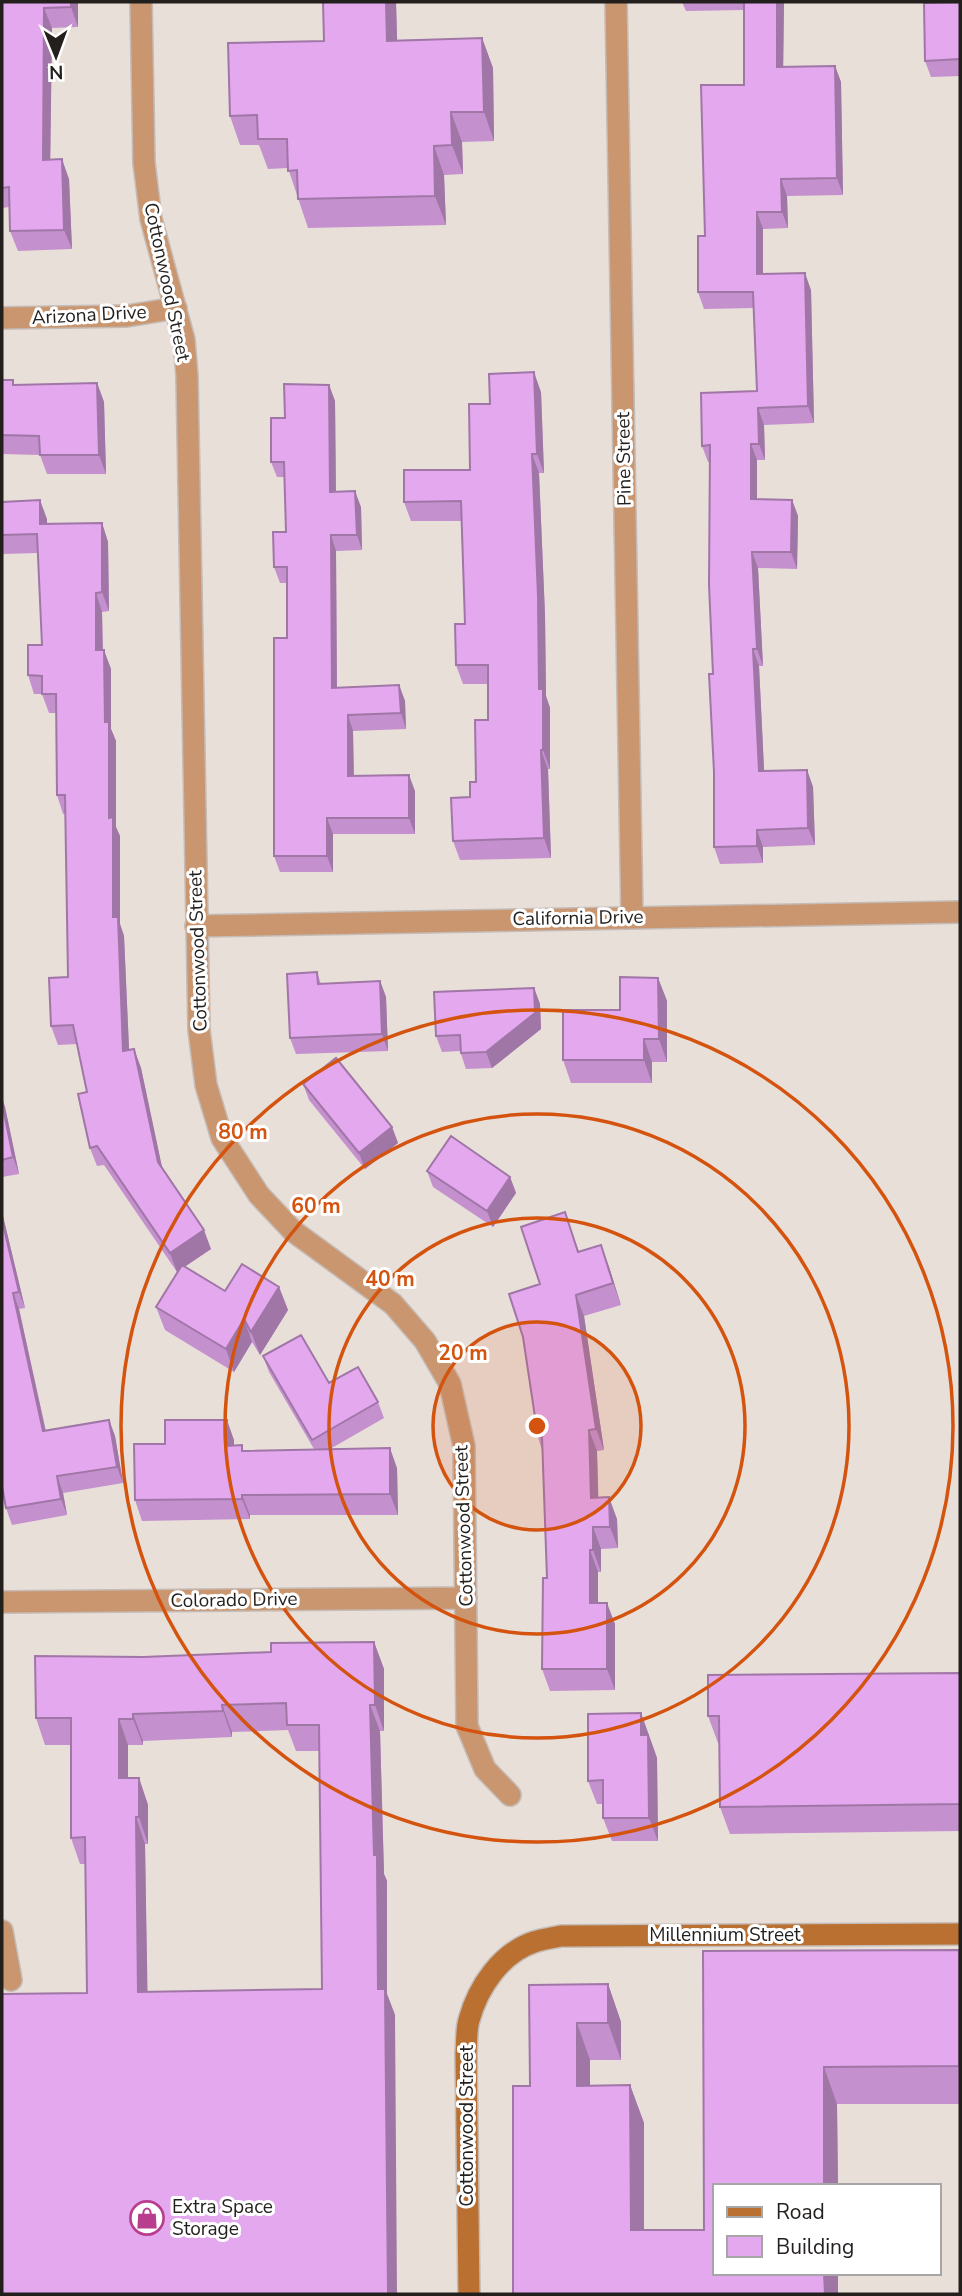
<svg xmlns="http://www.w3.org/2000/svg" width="962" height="2296" font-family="'Nunito Sans',sans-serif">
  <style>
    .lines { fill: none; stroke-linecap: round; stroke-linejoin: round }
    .street-casing { stroke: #c5bcb7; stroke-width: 24 }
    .secondary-casing { stroke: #c5bcb7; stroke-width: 24 }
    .street { stroke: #c99670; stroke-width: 21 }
    .secondary { stroke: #b97030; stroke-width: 21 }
    .wall { fill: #c490ce; fill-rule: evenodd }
    .shaded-wall { fill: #a076a7 }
    .building { fill: #e4a8ef; stroke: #a076a7; stroke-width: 2; fill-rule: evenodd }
    .ring { fill: none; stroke: #d4530e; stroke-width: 3.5 }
    .labels { text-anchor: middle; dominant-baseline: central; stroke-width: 6; stroke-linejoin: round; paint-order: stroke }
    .street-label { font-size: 19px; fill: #221f1d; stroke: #fff }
    .poi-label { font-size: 19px; fill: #221f1d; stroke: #fff; text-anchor: start }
    .centre { fill: #d4530e; stroke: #fff; stroke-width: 3.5 }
    .ring-label { font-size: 21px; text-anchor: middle; font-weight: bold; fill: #d4530e; stroke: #fff; stroke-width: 6; stroke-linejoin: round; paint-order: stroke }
  </style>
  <rect width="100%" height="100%" fill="#e9dfd9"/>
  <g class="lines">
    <g class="street-casing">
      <path id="street" d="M141 2 144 163 151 219 184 340 187 376 199 1030 206 1085 222 1138 259 1195 293 1231 393 1304 425 1341 450 1384 464 1446 467 1726 485 1769 510 1795
        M616 2 632 917
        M2 318 127 316 176 308
        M196 926 960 912
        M2 1602 466 1598
        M2 1931 11 1980"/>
    </g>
    <g class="secondary-casing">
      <path id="secondary" d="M469 2294 466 2053C467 2042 466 2030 469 2020 478 1987 501 1953 534 1942 543 1939 552 1938 561 1936L960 1934"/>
    </g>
    <use href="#street" class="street"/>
    <use href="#secondary" class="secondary"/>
  </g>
  <path class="wall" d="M2 2H78V27L52 28 50 160 69 179 72 249 18 251 10 231 9 207 2 208Z
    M323 2H396L397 40 482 38 493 68 494 141 462 142 463 174 444 175 446 225 308 228 288 168 268 169 259 145H240L230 116 324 41Z
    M682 2H784L783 67 835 66 841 82 843 195 787 196 788 228 763 229V274L811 290 814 423 764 425 765 460H757V499L792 500 798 516 797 569 758 568 763 666H759L764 771 807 770 813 787 815 845 763 847V863L720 864 714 847 713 674 710 462H708L702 446 757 391 754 308 704 309 698 292 705 236 744 85V10L686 11Z
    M960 2V76L931 77 925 61Z
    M2 380 14 385 97 383 104 402 106 474H47L40 455 2 454Z
    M329 385 335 401 336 492 361 507 362 550 336 551 337 688 399 685 405 701 406 729 353 731 354 776 415 791V834H333V872H280L274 856 287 638V583H280L274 567 286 532 284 477H277L271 462 285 418Z
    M541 392 544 473H539L545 615 546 696 550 708V769H548L551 858 460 860 453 841 476 782 488 720V684H463L456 665 465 624 461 521H411L404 502 470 470 490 404Z
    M2 502 47 519V524L102 523 108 542 109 611 102 612 103 650 111 669V729L116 741V827L120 836V924L124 936 129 1050 134 1049 141 1068 162 1168 211 1249 184 1267 225 1291 279 1287 288 1310 260 1355 252 1342 234 1372 165 1330 156 1307 178 1271 177 1272 104 1165 97 1166 90 1148 87 1092 77 1044 58 1045 51 1026 68 977 65 814H63L57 795 56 713H49L42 694H34L28 675 42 645 38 553 2 554Z
    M317 972 321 984 380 981 386 997 388 1051 296 1054 290 1038Z
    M658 978 667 1001V1062H652V1083H571L563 1060 620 1010Z
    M534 988 540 1004 541 1029 492 1068 466 1069 460 1051 442 1052 436 1036Z
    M303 1084 392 1127 398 1143 365 1169 309 1100Z
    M2 1098 5 1107 19 1174 2 1177Z
    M427 1171 510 1177 516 1193 493 1227 433 1187Z
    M2 1212 25 1308 19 1309 46 1431 109 1420 115 1436 123 1483 63 1493 67 1515 12 1525 6 1508 2 1486Z
    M565 1212 579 1252 609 1267 621 1305 584 1316 604 1450 597 1451 598 1498 617 1519 618 1548 601 1549V1572H598V1603L615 1624V1690L550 1691 542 1669 547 1578 542 1450 538 1437 540 1284Z
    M263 1356 329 1383 378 1402 384 1418 330 1449 397 1468 398 1515H250V1519L142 1521 135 1500 165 1444 234 1440V1445L244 1451 314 1449 269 1372Z
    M374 1642 384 1669V1731H380L384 1874 387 1881V1994L395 2015 87 1993 86 1864H80L71 1838V1745H45L36 1718 143 1657 271 1652ZM288 1730 296 1751H319L322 1989 147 1992 145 1844H148V1805L139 1778H128V1745H143V1741L232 1737V1732Z
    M960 1673V1831L730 1834 720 1807V1743H718L708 1716Z
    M641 1713 657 1758 658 1841H612L603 1818V1804H597L588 1781Z
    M703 1951 960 1954V2104H837L838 2186H715V2273L513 2294 530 2086 529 1985 608 1984 621 2022V2060H590V2086L630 2085 644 2123V2230H704Z"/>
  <path class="shaded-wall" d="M71 2H78V27L71 7Z
    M386 2H396L398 70 387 41Z
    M777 2H784L783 83 777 67Z
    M44 8 52 28 50 180 43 160Z
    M482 38 493 68 494 141 484 112Z
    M835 66 841 82 843 195 837 178Z
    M451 112 462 142 463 174 452 145Z
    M434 146 444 175 446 225 435 196Z
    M62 159 69 179 72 249 64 230Z
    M781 179 787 196 788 228 782 212Z
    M757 212 763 229V290L757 274Z
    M805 273 811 290 814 423 808 406Z
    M534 372 541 392 544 473 537 454Z
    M97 383 104 402 106 474 99 455Z
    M329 385 335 401 336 508 330 492Z
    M758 408 764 425 765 460 759 444Z
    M751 444 757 460V516L751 499Z
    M532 454 539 473 545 615 546 696 550 708V769L543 750 539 689Z
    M355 491 361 507 362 550 357 535Z
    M40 500 47 519V543L40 524Z
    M792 500 798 516 797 569 791 552Z
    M102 523 108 542 109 611 102 592Z
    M331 535 336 551 337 704 332 688Z
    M752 552 758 568 763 666 757 649Z
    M96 593 102 612 103 669 96 650Z
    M753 649 759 666 765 788 759 771Z
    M104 650 111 669V729L116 741V827L120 836V924L124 936 130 1070 123 1051 113 917 105 722Z
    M399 685 405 701 406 729 401 713Z
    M348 715 353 731 354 792 348 776Z
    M541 750 548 769 551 858 544 838Z
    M807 770 813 787 815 845 808 828Z
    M409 775 415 791V834L409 818Z
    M327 818 333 834V872L327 856Z
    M757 830 763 847V863L757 846Z
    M658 978 667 1001V1062L659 1039Z
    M380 981 386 997 388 1051 382 1034Z
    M534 988 540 1004 541 1029 492 1068 486 1052Z
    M644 1039 652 1062V1083L644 1060Z
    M134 1049 141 1068 165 1181 158 1162Z
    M2 1098 5 1107 19 1174 13 1157 2 1103Z
    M392 1127 398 1143 365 1169 359 1153Z
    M510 1177 516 1193 493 1227 487 1211Z
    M2 1212 25 1308 19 1292 2 1220Z
    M204 1230 211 1249 177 1272 170 1253Z
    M601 1245 609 1267 621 1305 613 1283Z
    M279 1287 288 1310 260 1355 251 1332Z
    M13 1293 19 1309 49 1447 43 1431Z
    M576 1295 584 1316 604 1450 596 1429Z
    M244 1319 252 1342 234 1372 226 1349Z
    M109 1420 115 1436 123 1483 117 1467Z
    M227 1420 234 1440V1466L227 1446Z
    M589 1430 597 1451 599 1520 591 1498Z
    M390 1448 397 1468 398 1515 390 1494Z
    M57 1476 63 1493 67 1515 61 1499Z
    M242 1495 250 1515V1519L242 1499Z
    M609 1497 617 1519 618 1548 610 1527Z
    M593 1527 601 1549V1572L593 1550Z
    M590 1550 598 1572V1625L590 1603Z
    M607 1603 615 1624V1690L607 1669Z
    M374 1642 384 1669V1731L375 1705Z
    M222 1705 232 1732V1737L223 1711Z
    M370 1705 380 1731 384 1874 387 1881V1994L395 2015 397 2294H388Z
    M641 1713 657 1758 658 1841 649 1818 641 1735Z
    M133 1714 143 1741V1745L133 1719Z
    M119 1719 128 1745V1805L119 1778Z
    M139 1778 148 1805V1844L139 1817Z
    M136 1817 145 1844 148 2019 138 1992Z
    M959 1950 960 1954V2069L959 2066Z
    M608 1984 621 2022V2060L608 2023Z
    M577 2023 590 2060V2123L577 2086Z
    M824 2067 837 2104 838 2186H824Z
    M630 2085 644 2123V2267L631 2230Z
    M824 2273H838V2294H825Z"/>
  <path class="building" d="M2 2H71V7L44 8 43 160 62 159 64 230 10 231 9 187 2 188Z
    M323 2H386L387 41 482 38 484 112H451L452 145 434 146 435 196 298 199 297 170 288 171 287 139H258L257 115 230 116 228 43 324 41Z
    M744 2H777V67L835 66 837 178 781 179 782 212H757V274L805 273 808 406 758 408 759 444H751V499L792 500 791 552H752L757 649H753L759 771 807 770 808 828 757 830V846L714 847V772L709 674H713L709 585 710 445 702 446 701 393 757 391 753 292H698V236H705L701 85H744Z
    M960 2V59L925 61 924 3Z
    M534 372 537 454H532L538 596 539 689H543V750H541L544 838 453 841 451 798 470 797V782H476L475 720H488V665H456L455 624H465L461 501 404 502V470H470L469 404H490L489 374Z
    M2 380H13V385L97 383 99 455H40L39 436 2 435Z
    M284 384 329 385 330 492 355 491 357 535H331L332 688 399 685 401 713 348 715V776L409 775V818H327V856H274V638H287V567H274L273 532H286L284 462H271V418H285Z
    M40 500V524L102 523V592L96 593V650H104L105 722H109V818L113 817V917H118L123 1051 134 1049 158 1162 204 1230 170 1253 97 1146 90 1148 78 1094 87 1092 73 1025 51 1026 49 978 68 977 65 795H57L56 694H42V676L28 675V645H42L37 534 2 535V502Z
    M317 972 318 984 380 981 382 1034 290 1038 287 974Z
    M620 977 658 978 659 1039H644V1060H563V1010H620Z
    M534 988 535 1013 486 1052 461 1053 460 1035 436 1036 434 992Z
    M336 1058 392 1127 359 1153 303 1084Z
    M2 1103 13 1157 2 1160Z
    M451 1136 510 1177 487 1211 427 1171Z
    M565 1212 578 1252 601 1245 613 1283 576 1295 596 1429 589 1430 591 1498 609 1497 610 1527H593V1550H590V1603H607V1669H542L543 1578H547L542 1437H538L523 1337 509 1294 540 1284 521 1227Z
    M2 1220 19 1292 13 1293 43 1431 109 1420 117 1467 57 1476 61 1499 6 1508 2 1486Z
    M242 1264 279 1287 251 1332 244 1319 226 1349 156 1307 182 1265 225 1291Z
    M301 1335 329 1383 358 1367 378 1402 312 1440 263 1356Z
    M165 1420H227V1446L242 1445V1451L390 1448V1494L242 1495V1499L135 1500 134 1444H165Z
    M374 1642 375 1705H370L374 1855H377L378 1989H385L388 2294H2V1994L87 1993 85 1837 71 1838V1718H36L35 1656 143 1657 271 1652V1643ZM286 1703 287 1725H319L322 1989 138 1992 136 1817H139V1778H119V1719H133V1714L223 1711 222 1705Z
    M960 1673V1804L720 1807 719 1716H708V1675Z
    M641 1713V1735H648L649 1818H603V1780L588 1781V1714Z
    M959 1950V2066L824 2067V2186H715V2273H824L825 2294H513V2086H530L529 1985 608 1984V2023H577V2086L630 2085 631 2230H704L703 1951Z"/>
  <circle cx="537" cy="1426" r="104" fill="#d4530e" fill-opacity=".12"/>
  <g class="ring">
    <circle cx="537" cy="1426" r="104"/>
    <circle cx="537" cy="1426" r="208"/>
    <circle cx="537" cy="1426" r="312"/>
    <circle cx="537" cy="1426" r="416"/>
  </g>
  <defs>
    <g id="shop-ring" transform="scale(1.75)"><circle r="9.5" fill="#fff" stroke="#b93d8e" stroke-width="1.5"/><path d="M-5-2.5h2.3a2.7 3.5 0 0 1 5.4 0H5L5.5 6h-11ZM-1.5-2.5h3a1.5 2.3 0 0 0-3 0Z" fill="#b93d8e"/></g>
  </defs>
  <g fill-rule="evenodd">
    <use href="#shop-ring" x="147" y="2218"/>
  </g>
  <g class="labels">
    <g class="street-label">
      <text transform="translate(167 282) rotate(78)">Cottonwood Street</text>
      <text transform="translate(89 315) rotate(-3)">Arizona Drive</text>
      <text transform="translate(624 459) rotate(-91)">Pine Street</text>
      <text transform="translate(578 918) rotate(-1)">California Drive</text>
      <text transform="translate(198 951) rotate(-92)">Cottonwood Street</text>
      <text transform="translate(464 1526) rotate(-92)">Cottonwood Street</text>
      <text transform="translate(234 1600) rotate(-1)">Colorado Drive</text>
      <text x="725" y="1935">Millennium Street</text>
      <text transform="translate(467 2126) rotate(-90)">Cottonwood Street</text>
    </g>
    <g class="poi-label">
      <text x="172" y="2207">Extra Space<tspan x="172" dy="22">Storage</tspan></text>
    </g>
  </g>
  <circle cx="537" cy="1426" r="10" class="centre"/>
  <g class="ring-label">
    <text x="243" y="1139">80 m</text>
    <text x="316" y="1213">60 m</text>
    <text x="390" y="1286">40 m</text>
    <text x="463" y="1360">20 m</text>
  </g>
  <rect width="962" height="2296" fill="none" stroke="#221f1d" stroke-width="7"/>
  <rect x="713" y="2184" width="228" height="91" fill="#ffffff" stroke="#a7a5a5" stroke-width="2"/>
  <rect x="727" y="2207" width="35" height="10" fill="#b97030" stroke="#a7a5a5" stroke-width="2"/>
  <text x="776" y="2219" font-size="21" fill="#221f1d">Road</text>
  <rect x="727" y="2236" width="35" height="21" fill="#e4a8ef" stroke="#a7a5a5" stroke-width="2"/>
  <text x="776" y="2254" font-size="21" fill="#221f1d">Building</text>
  <g transform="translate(56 56) rotate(179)" stroke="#ffffff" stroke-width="5" paint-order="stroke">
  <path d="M0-5L12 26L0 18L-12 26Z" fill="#221f1d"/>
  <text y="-10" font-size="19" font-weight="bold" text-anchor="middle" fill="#221f1d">N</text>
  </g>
</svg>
